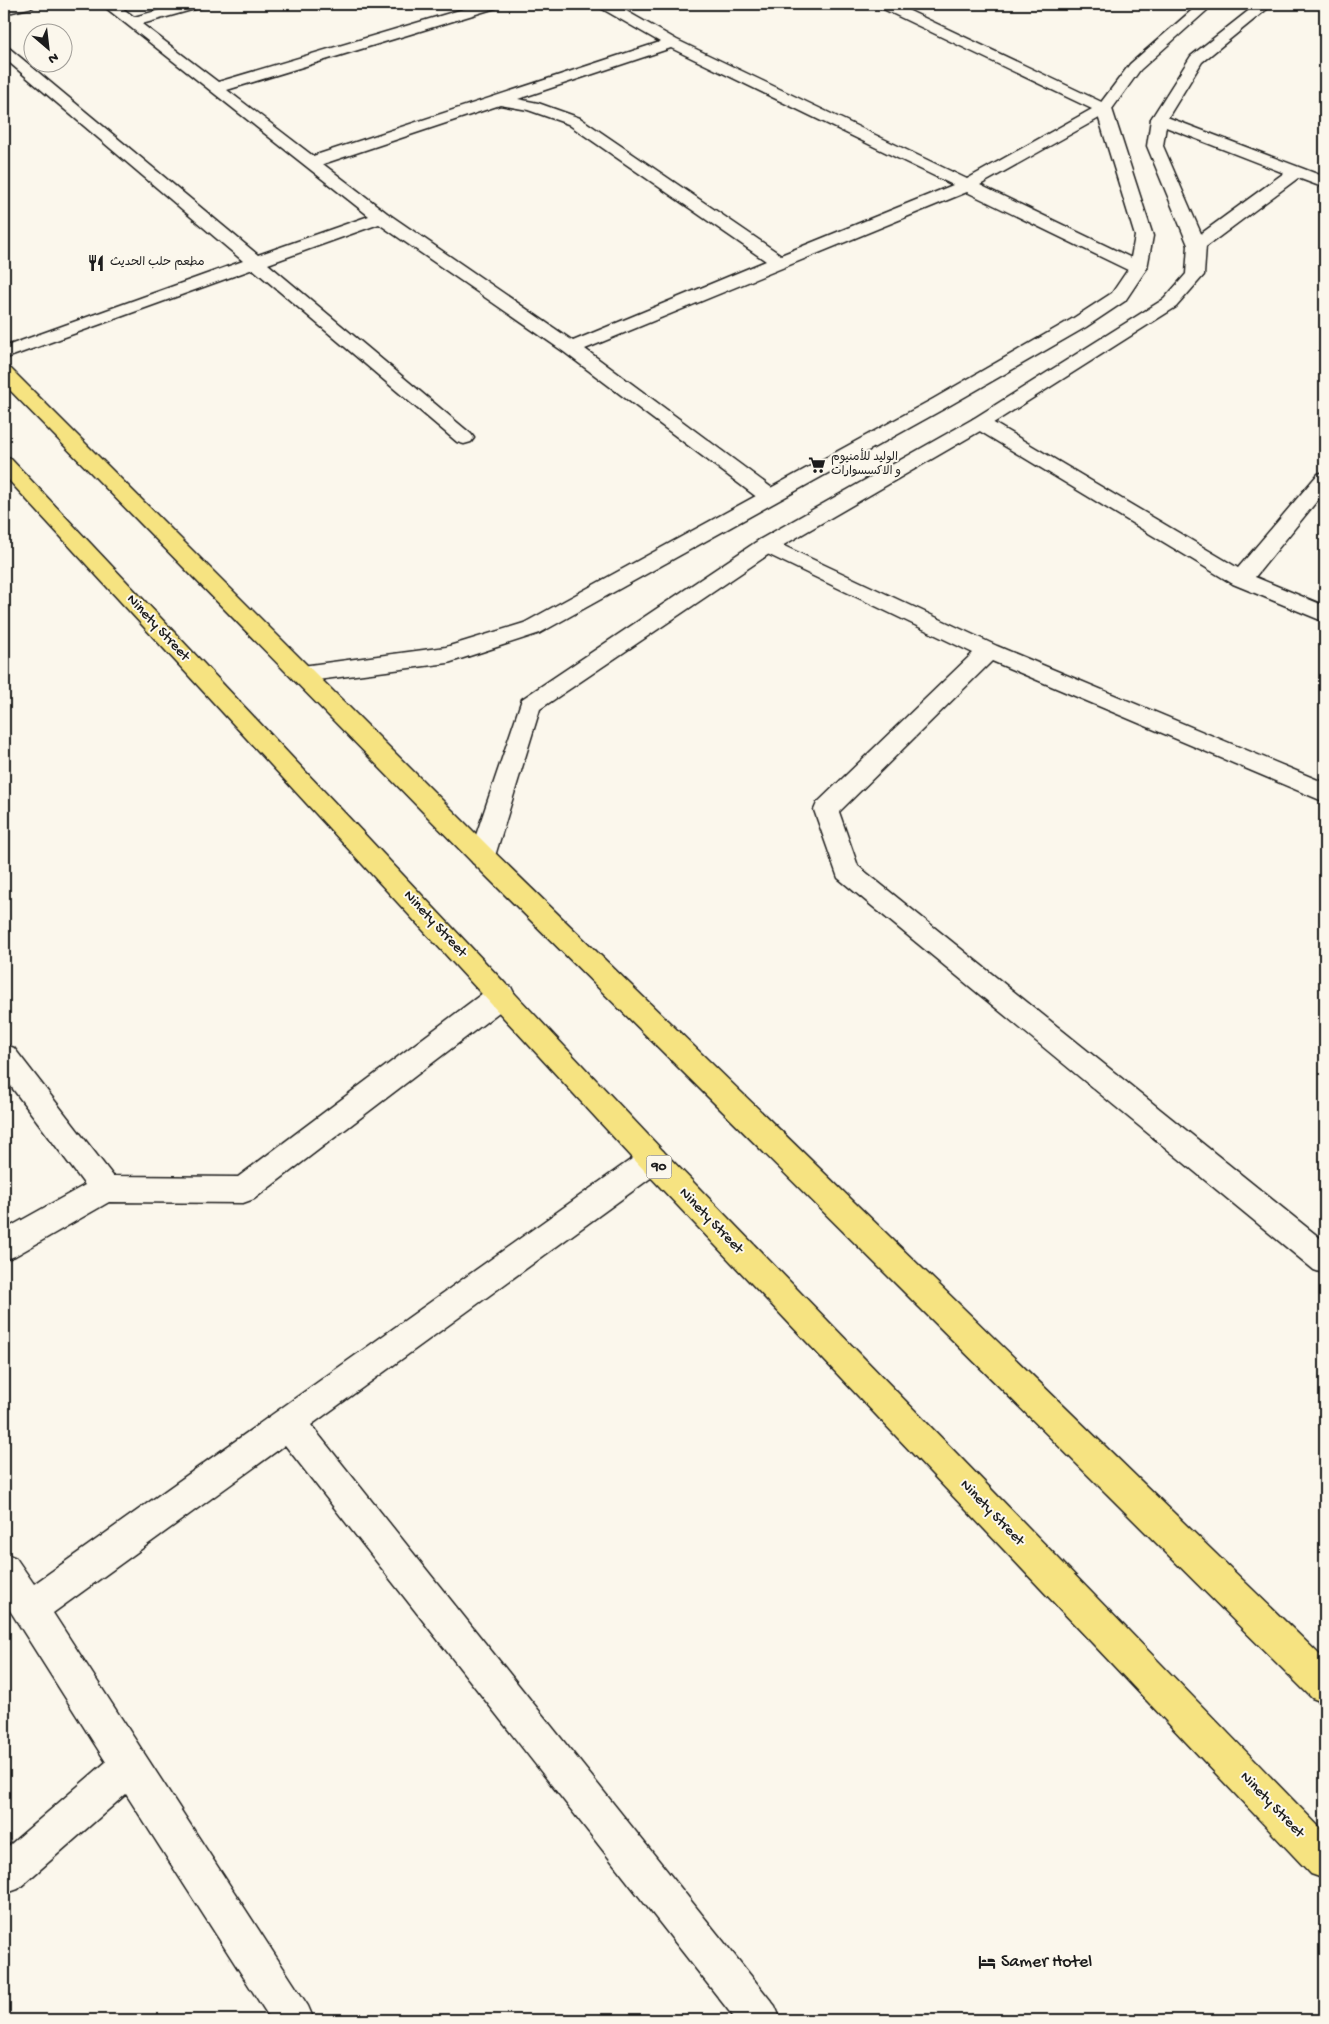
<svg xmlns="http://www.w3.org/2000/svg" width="1329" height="2024" font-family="'Gochi Hand','Playpen Sans Arabic',sans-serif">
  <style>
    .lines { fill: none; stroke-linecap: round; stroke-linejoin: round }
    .minor-casing { stroke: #1c1c1c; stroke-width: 3 }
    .secondary-casing { stroke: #1c1c1c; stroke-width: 3 }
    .trunk-casing { stroke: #1c1c1c; stroke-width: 3 }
    .minor { fill: #fbf7ec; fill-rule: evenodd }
    .secondary { fill: #fbf7ec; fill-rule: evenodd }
    .trunk { fill: #f6e381; fill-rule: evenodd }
    .labels { text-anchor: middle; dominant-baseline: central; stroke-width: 4; stroke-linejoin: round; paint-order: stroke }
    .far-poi-label { font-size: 12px; fill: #1c1c1c; stroke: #fbf7ec; text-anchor: start }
    .shield { fill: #fbf7ec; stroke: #5f5e5a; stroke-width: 1 }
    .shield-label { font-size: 14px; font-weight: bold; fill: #1c1c1c }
    .street-label { font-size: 15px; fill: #1c1c1c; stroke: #fbf7ec }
    .near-poi-label { font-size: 18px; fill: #1c1c1c; stroke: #fbf7ec; text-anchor: start }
  </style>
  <rect width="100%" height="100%" fill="#fbf7ec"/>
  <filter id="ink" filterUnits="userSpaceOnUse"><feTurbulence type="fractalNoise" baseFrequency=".02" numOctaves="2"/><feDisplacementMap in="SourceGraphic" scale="10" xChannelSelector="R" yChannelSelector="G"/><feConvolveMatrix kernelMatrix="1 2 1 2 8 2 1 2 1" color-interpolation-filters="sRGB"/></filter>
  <g filter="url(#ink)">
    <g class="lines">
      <g class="minor-casing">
        <path id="minor" d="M12 4H35L33 7 4 14V6Z
          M101 4H117L134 17 182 4H204L202 7 142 24 218 82 480 4H501L499 7 227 90 313 156 660 42 599 7 597 4H614L677 40 967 179 1092 109 879 7 877 4H895L1110 106 1112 109 1110 112 980 185 1144 264 1147 268 1144 272H1132L967 192 585 349 776 491 779 496 776 501 769 502 762 501 564 352 379 224 268 264 471 434 474 438 471 442 464 444 457 442 253 269 4 359V347L243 261 4 58V47L9 48 258 255 369 216ZM671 48 953 185 781 255 580 118 538 103 518 99ZM500 105 528 110 568 124 766 261 573 341 387 213 323 164Z
          M1159 114 1325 177V188L1298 178 1203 249H1191L1188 245 1191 241 1284 173 1153 122 1151 119 1153 116Z
          M980 417 987 419 1238 568 1318 474 1325 472V491L1255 577 1325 606V622L1233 584 973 427 970 423 973 419Z
          M767 538 997 646 1325 783V802L992 661 839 812 858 866 1325 1242V1274L1314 1270 838 878 814 810 817 803 973 653 759 550 756 545 759 540Z
          M501 984 511 987 515 995 511 1003 254 1199 243 1203 109 1202 15 1256 4 1260V1230L85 1185 4 1077V1044L14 1048 113 1176 238 1177 491 987Z
          M653 1147 663 1151 668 1160 663 1169 311 1425 775 2006 781 2020H736L285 1445 53 1613 308 2006 314 2020H271L126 1794 18 1889 4 1894V1850L106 1762 4 1601V1553L16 1558 34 1584 643 1151Z"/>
      </g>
      <g class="secondary-casing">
        <path id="secondary" d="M1199 4H1214L1140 70 1112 109 1153 236 1147 268 1125 301 1086 327 947 407 540 633 448 663 302 682 294 680 290 674 294 668 302 666 446 647 524 623 933 399 1072 319 1112 293 1129 268 1135 236 1096 109 1130 64Z
          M1257 4H1273L1202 62 1167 119 1163 146 1206 245 1204 275 1176 307 987 427 775 550 540 709 495 856 491 863 482 866 473 863 469 856 522 699 759 540 973 419 1164 299 1186 274 1188 245 1147 146 1151 119 1191 56Z"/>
      </g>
      <g class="trunk-casing">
        <path id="trunk" d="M4 367 11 369 491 849 1325 1660V1703L1312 1698 473 863 4 384Z
          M4 457 11 459 663 1151 1325 1833V1879L1311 1874 643 1169 4 475Z"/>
      </g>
      <use href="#minor" class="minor"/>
      <use href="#secondary" class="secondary"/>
      <use href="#trunk" class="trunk"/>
    </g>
  </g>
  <defs>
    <g id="restaurant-bare" transform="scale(1.35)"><path d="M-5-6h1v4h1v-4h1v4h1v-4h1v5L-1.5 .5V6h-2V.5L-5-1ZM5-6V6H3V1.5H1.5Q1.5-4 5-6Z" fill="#1c1c1c" stroke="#fbf7ec" stroke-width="2.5" paint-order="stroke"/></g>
    <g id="supermarket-bare" transform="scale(1.35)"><path d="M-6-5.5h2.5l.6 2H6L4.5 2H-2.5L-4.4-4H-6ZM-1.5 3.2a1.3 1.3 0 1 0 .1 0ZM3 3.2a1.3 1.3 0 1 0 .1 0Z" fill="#1c1c1c" stroke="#fbf7ec" stroke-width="2.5" paint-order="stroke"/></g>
    <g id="hotel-bare" transform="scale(1.35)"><path d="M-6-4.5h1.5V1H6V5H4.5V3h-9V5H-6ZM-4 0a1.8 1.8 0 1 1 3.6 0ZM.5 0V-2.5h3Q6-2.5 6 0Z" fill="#1c1c1c" stroke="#fbf7ec" stroke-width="2.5" paint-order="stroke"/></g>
  </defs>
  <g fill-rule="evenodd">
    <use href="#restaurant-bare" x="96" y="263"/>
    <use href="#supermarket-bare" x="817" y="465"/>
    <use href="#hotel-bare" x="987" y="1962"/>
  </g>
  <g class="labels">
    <g class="far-poi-label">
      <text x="110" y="263">مطعم حلب الحديث</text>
      <text x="831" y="458">الوليد للأمنيوم<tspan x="831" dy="14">و الاكسسوارات</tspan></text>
    </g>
    <rect class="shield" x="646.5" y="1155.5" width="25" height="23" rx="4"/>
    <g class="shield-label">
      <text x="659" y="1167">90</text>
    </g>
    <g class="street-label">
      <text transform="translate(158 628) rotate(47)">Ninety Street</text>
      <text transform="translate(435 924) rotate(47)">Ninety Street</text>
      <text transform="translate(711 1221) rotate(46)">Ninety Street</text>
      <text transform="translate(992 1513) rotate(46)">Ninety Street</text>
      <text transform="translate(1272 1805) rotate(46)">Ninety Street</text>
    </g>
    <g class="near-poi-label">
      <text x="1001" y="1962">Samer Hotel</text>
    </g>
  </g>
  <rect width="1329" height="2024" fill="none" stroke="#fbf7ec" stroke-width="20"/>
  <rect x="10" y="10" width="1309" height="2004" fill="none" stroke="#1c1c1c" stroke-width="2" filter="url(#ink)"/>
  <g transform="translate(48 48) rotate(152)"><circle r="24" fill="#fbf7ec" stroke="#a29f99"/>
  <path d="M0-4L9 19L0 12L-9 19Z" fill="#1c1c1c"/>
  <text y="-8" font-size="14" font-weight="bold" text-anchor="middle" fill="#1c1c1c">N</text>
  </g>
</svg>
